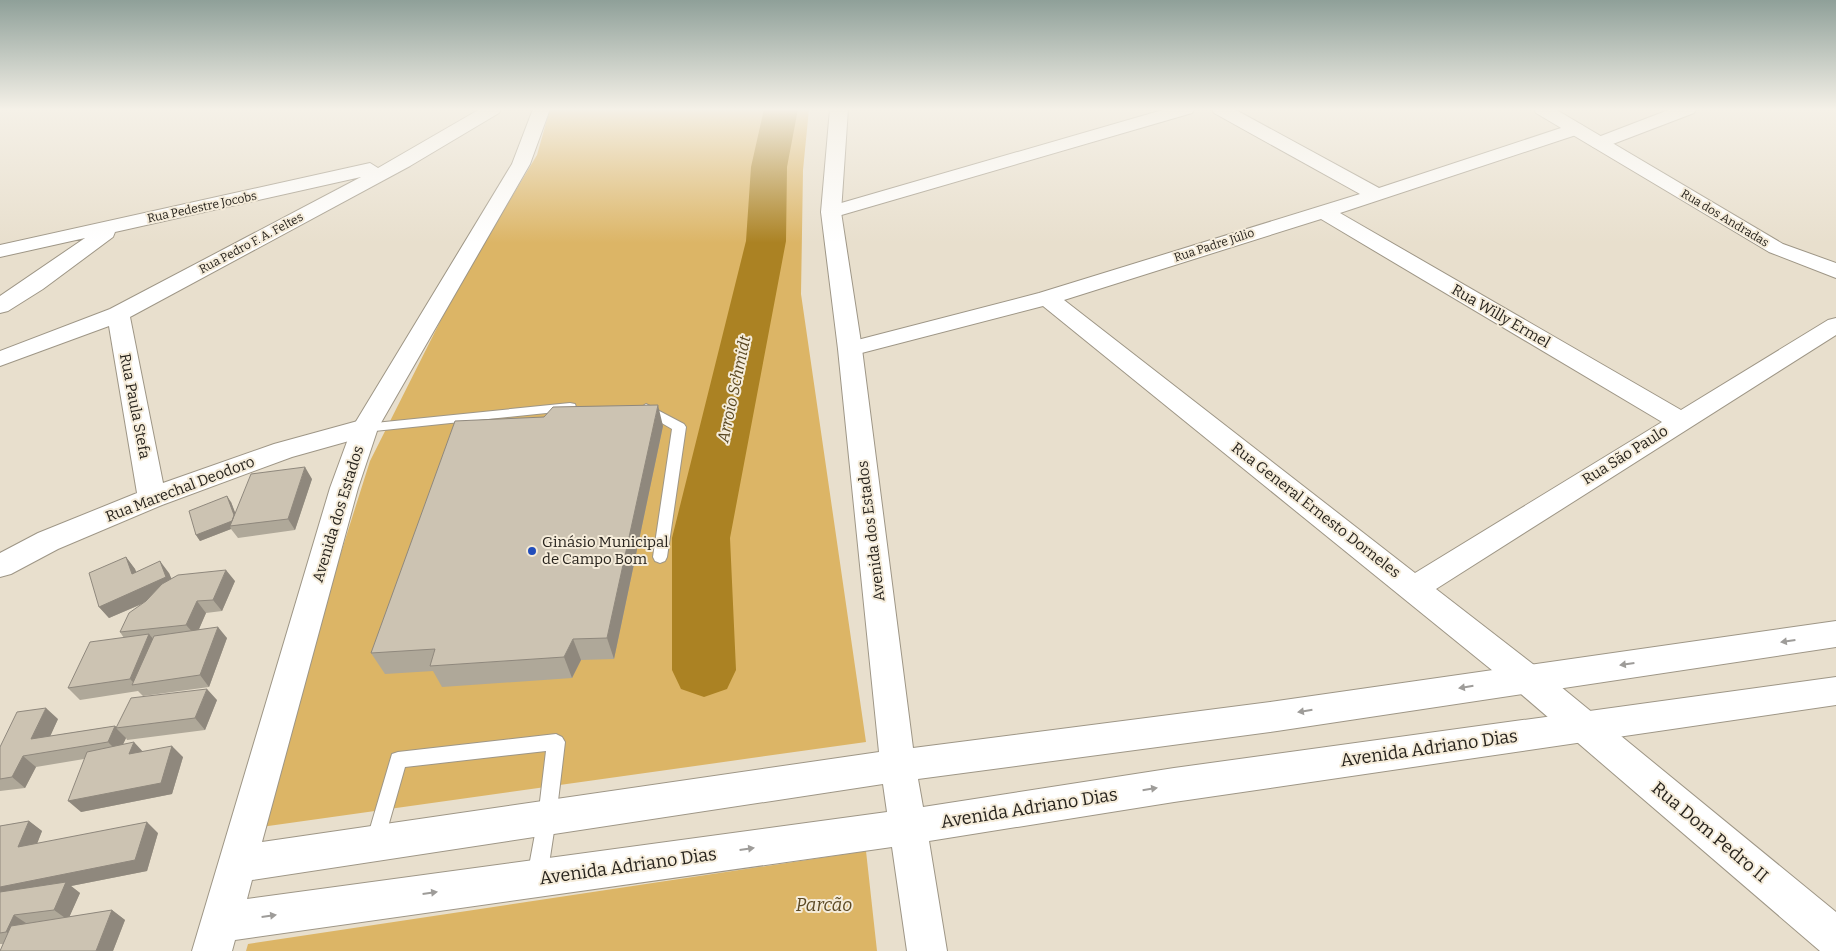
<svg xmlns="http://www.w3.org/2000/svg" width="1836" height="951" font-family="Bitter,serif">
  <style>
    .green { fill: #dcb566 }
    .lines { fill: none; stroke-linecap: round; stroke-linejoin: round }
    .river { fill: #ab8223; fill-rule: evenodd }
    .service-casing { stroke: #9e9686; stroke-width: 2 }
    .minor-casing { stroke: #9e9686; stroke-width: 2 }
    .tertiary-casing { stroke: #9e9686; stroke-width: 2 }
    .service { fill: #fff; fill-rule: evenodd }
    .minor { fill: #fff; fill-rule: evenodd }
    .tertiary { fill: #fff; fill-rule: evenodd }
    .wall { fill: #afa899 }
    .shaded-wall { fill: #8f887d }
    .building { fill: #ccc3b2; stroke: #8f887d }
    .oneway { fill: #9e9c99 }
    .poi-dot { fill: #214dbb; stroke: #f5ecda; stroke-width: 2 }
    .labels { text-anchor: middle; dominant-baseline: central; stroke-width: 4; stroke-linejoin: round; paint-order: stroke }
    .far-street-label { font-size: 12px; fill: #27231d; stroke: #f5ecda }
    .street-label { font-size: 15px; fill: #27231d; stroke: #f5ecda }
    .poi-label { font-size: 15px; fill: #27231d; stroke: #f5ecda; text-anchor: start }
    .water-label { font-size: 16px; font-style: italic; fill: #5a4822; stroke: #f5ecda }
    .near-street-label { font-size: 18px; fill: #27231d; stroke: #f5ecda }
    .near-park-label { font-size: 18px; font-style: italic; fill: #5b4924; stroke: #f5ecda }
  </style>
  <rect width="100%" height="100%" fill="#e8dfcd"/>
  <path class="green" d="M550 109H809L803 170 801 294 866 742 254 828 370 461 459 284 537 155Z
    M866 851 877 951H246L248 944Z"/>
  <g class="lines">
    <path class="river" d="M764 109H798L787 167 786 241 730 538 736 670 727 689 704 697 681 689 672 670V538L746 241 751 167Z"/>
    <g class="service-casing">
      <path id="service" d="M570 403 575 404 576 407 575 410 365 432 358 428 365 424Z
        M646 404 684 424 686 427 667 557 665 561 660 563 655 561 653 557 672 429 641 411 640 408Z
        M556 734 562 737 565 742 556 818 547 877 544 884 537 886 530 884 527 877 538 818 546 751 405 767 382 848 375 851 368 848 366 842 392 754 398 752Z"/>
    </g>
    <g class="minor-casing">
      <path id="minor" d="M480 109H501L499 113 410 166 130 317 163 483 274 444 365 419 374 422 378 428 374 434 292 457 162 505 58 549 11 574 0 577V553L38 533 137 493 109 326 0 366V351L110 309 361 177 115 232 113 237 43 289 8 311 0 313V296L85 238 0 257V245L370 163 378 168Z
        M1166 109H1194L1192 113 838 216 831 218 824 216 821 212 824 208Z
        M1212 109H1234L1379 188 1570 125 1576 124 1582 125 1585 129 1582 133 1340 213 1681 410 1828 320 1836 318V335L1436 589 1538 668 1836 912V951H1820L1514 688 1043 306 850 356 842 354 838 349 842 344 1039 293 1360 194 1214 113ZM1321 219 1662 422 1415 573 1064 300Z
        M1671 109H1696L1694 113 1605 147 1599 148 1593 147 1590 143 1593 139Z"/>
    </g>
    <g class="tertiary-casing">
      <path id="tertiary" d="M533 109H550L530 164 378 428 358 488 262 842 879 752 838 349 821 212 830 109H848L841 212 862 349 913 748 1277 701 1836 621V647L1277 731 918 779 923 807 1174 768 1836 677V705L1174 802 929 841 947 951H907L892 847 235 940 232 951H192L330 488 352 428 512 164ZM883 784 887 812 247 899 252 880Z
        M1534 109H1555L1783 244 1836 263V278L1769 252 1536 113Z"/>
    </g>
    <use href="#service" class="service"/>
    <use href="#minor" class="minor"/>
    <use href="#tertiary" class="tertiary"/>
  </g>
  <path class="wall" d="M663 426 614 659 581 660 572 678 442 687 433 671 385 674 371 653Z
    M312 479 295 530 238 538 231 529 200 541 196 535 231 502 235 513Z
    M126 557 135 569 136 572 169 573 171 579 235 581 222 611 206 613 199 629 227 638 209 687 143 696 138 691 80 700 68 688 124 638 120 632 142 604 109 618 99 607Z
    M217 700 205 730 127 740 126 738 123 744 143 752 183 757 172 794 81 812 84 759 36 767 25 788 0 791V747L58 719 50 736 115 726 117 727Z
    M29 821 42 831 37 843 158 833 147 871 71 886 80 893 69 917 112 910 125 920 113 951H0L3 944H0V826Z"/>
  <path class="shaded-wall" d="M658 405 663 426 614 659 607 638Z
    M305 467 312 479 295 530 288 519Z
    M227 496 231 502 240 525 230 526 231 529 200 541 196 535Z
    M126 557 135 569 141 585 132 574Z
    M160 561 169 573 176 589 109 618 99 607Z
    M226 570 235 581 222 611 213 600Z
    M197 601 206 613 196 636 186 625Z
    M218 627 227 638 209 687 200 675Z
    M149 634 159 646 135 684 130 679Z
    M573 639 581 660 572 678 564 657Z
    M207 689 217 700 205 730 195 718Z
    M46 708 58 719 44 750 31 739Z
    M115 726 118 728H116L126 738 119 753 108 742Z
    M134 742 145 754H129Z
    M172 746 183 757 172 794 81 812 68 801Z
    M23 756 36 767 25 788 12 777Z
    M29 821 42 831 32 857 18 847Z
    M147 822 158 833 147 871 71 886 80 893 68 920 54 910 0 900V887Z
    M112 910 125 920 113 951H96Z
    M14 915 29 925 21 941 6 932Z"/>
  <path class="building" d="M658 405 607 638 573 639 564 657 430 666 435 649 371 653 455 421 544 417 553 407Z
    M305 467 288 519 230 526 251 474Z
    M227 496 234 515 232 521 196 535 189 511Z
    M126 557 132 574 160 561 166 577 99 607 89 573Z
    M226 570 213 600 197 601 186 625 120 632 129 613 146 601 162 584 178 575Z
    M218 627 200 675 132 685 154 636Z
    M149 634 130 679 68 688 90 642Z
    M207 689 195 718 116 728 131 698Z
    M46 708 31 739 115 726 108 742 23 756 12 777 0 779V747L17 712Z
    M134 742 129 754 172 746 161 783 68 801 87 752Z
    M29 821 18 847 147 822 135 860 0 887V826Z
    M66 882 54 910 14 915 6 932 0 933V892Z
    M112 910 96 951H0L11 926Z"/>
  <defs><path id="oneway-solid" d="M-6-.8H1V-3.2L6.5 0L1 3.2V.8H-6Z" transform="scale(1.25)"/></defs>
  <g class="oneway">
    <use href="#oneway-solid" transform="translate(1788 641) rotate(172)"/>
    <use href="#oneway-solid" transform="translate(1627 664) rotate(172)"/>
    <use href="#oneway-solid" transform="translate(1466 687) rotate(171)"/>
    <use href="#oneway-solid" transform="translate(1305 711) rotate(171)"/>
    <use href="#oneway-solid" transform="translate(1150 789) rotate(-9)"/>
    <use href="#oneway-solid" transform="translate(747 849) rotate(-8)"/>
    <use href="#oneway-solid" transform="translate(430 893) rotate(-8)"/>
    <use href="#oneway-solid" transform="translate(269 916) rotate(-8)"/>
  </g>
  <linearGradient id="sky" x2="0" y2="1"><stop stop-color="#8fa099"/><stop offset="0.45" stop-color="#f5f1e8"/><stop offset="1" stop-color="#f5f1e8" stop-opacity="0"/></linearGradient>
  <rect width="1836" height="243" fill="url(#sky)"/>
  <circle class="poi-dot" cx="532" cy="551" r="5"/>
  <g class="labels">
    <g class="far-street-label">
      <text transform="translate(202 207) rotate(-12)">Rua Pedestre Jocobs</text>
      <text transform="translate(1725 218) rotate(31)">Rua dos Andradas</text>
      <text transform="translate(251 243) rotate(-28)">Rua Pedro F. A. Feltes</text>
      <text transform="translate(1214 245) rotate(-18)">Rua Padre Júlio</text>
    </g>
    <g class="street-label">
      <text transform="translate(1501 316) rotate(30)">Rua Willy Ermel</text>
      <text transform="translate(135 406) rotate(79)">Rua Paula Stefa</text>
      <text transform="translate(1625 455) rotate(-32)">Rua São Paulo</text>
      <text transform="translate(180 489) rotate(-21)">Rua Marechal Deodoro</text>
      <text transform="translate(1316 510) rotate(38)">Rua General Ernesto Dorneles</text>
      <text transform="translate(338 514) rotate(-73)">Avenida dos Estados</text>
      <text transform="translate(871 531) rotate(-97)">Avenida dos Estados</text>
    </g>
    <g class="poi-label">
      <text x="542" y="542">Ginásio Municipal<tspan x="542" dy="17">de Campo Bom</tspan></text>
    </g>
    <g class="water-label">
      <text transform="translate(734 389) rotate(-78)">Arroio Schmidt</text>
    </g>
    <g class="near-street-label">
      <text transform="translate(1429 748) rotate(-8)">Avenida Adriano Dias</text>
      <text transform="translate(1029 808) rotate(-9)">Avenida Adriano Dias</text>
      <text transform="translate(1710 832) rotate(40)">Rua Dom Pedro II</text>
      <text transform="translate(628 866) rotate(-8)">Avenida Adriano Dias</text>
    </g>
    <g class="near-park-label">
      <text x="824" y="905">Parcão</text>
    </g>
  </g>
</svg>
